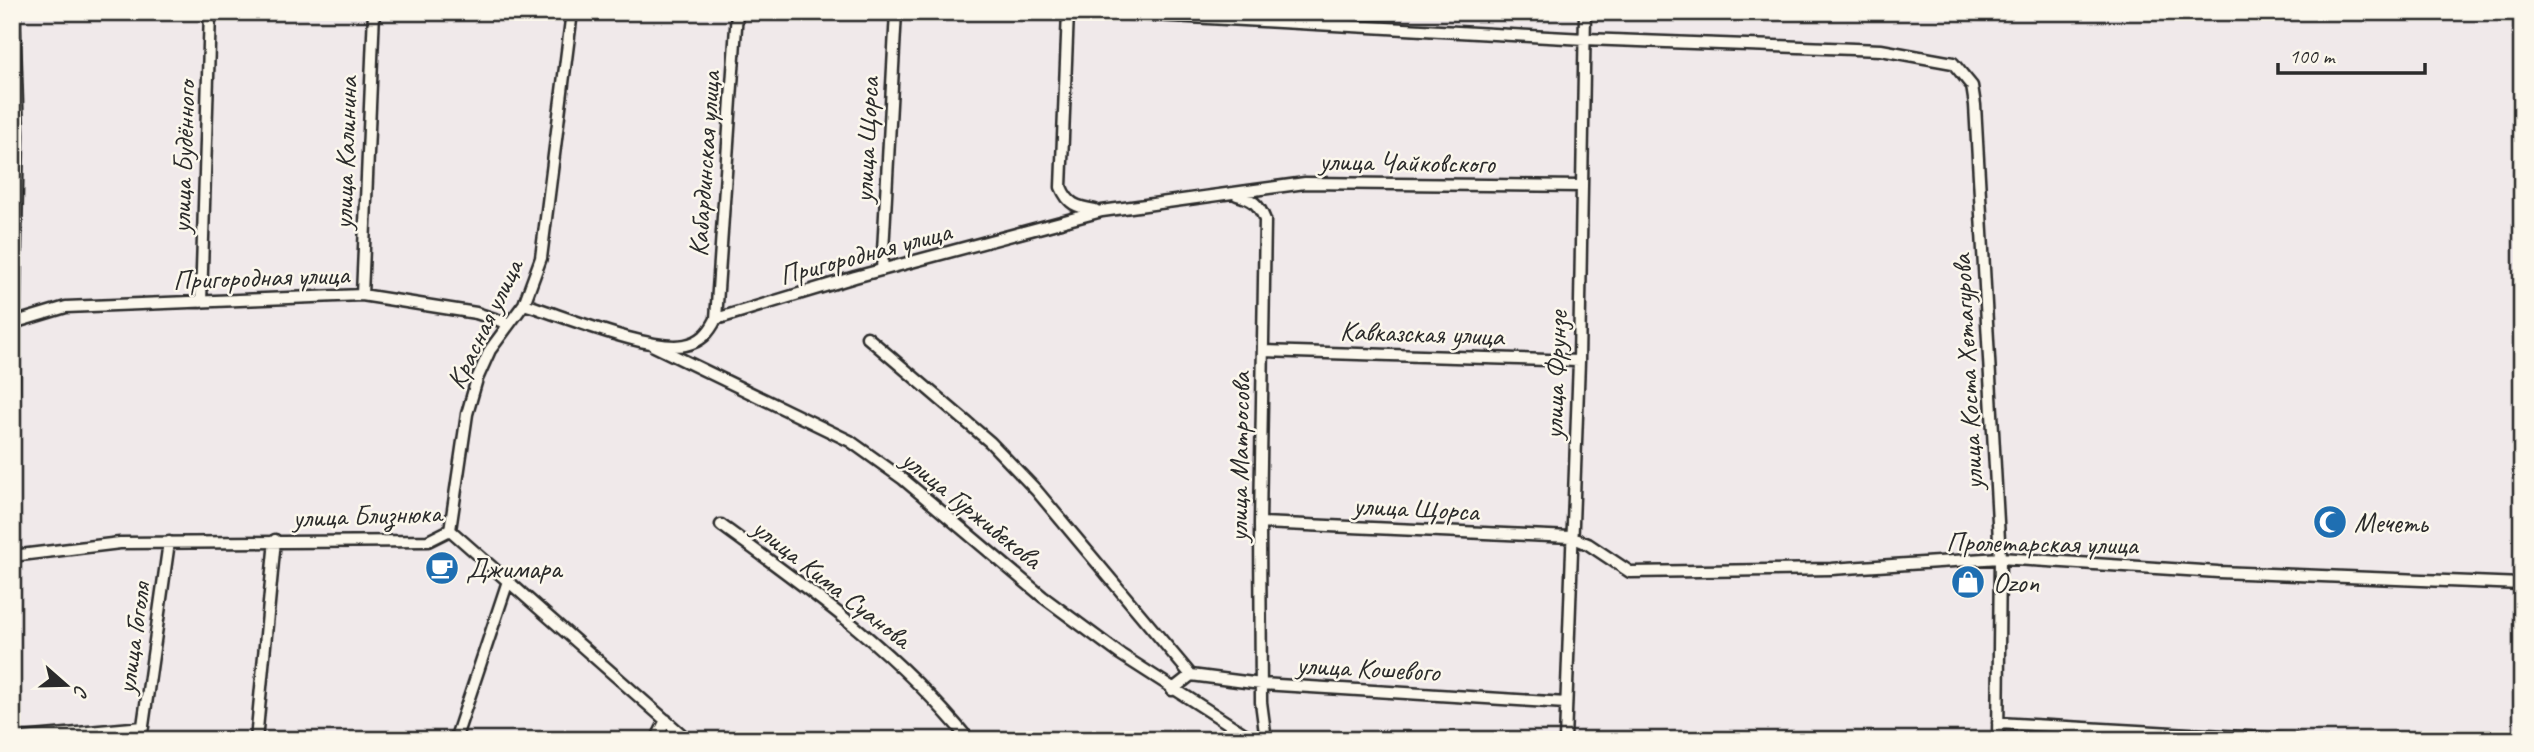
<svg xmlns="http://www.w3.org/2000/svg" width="2534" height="752" font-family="Caveat,sans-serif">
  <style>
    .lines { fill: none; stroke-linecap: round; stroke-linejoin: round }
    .minor-casing { stroke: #2b2b2b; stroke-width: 15 }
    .minor { stroke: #fbf7ec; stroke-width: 10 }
    .labels { text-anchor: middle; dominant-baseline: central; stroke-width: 5; stroke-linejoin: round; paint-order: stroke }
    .street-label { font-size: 28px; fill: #2b2b2b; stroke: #fbf7ec }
    .poi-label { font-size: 28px; fill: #2b2b2b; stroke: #fbf7ec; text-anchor: start }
  </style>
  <rect width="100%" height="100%" fill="#f0e9ea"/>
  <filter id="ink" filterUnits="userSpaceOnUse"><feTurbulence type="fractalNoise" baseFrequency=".0143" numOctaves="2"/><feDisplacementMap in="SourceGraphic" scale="14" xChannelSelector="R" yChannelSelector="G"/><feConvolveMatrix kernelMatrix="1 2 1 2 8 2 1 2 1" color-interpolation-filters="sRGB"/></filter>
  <g filter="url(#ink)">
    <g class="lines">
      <g class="minor-casing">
        <path id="minor" d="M1068 12 1061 187C1068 204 1076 207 1095 210
          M1099 12 1585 39 1881 50 1953 63 1972 86 1975 105 2000 558 1998 740
          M1237 195C1252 199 1259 204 1265 220L1260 523 1261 702 1266 740
          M882 270 896 12
          M362 295 374 12
          M201 302 210 12
          M524 304C561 315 650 352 685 345 701 342 709 333 716 319L855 277 1102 211 1305 183 1582 186
          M716 319 737 12
          M16 322 66 307 362 295 476 313 507 323
          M867 337 990 442 1036 490 1191 675
          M654 346 850 441 903 479 1043 597 1120 654 1254 740
          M1263 351 1579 361
          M12 438 18 135 14 12
          M1260 523 1571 537 1588 544 1630 572 1831 569 2000 558 2218 572 2522 584
          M721 525C813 592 896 651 969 740
          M450 530 467 414 477 379 490 350 524 304 541 258 572 12
          M450 530 688 740
          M12 556 120 543 428 541 450 530
          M1172 690 1191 675 1261 684 1566 703
          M1998 723 2296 740
          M12 739 143 727
          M141 740 169 542
          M256 740 275 540
          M455 740 508 581
          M656 740 666 720
          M1565 740 1579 361 1585 12"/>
      </g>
      <use href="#minor" class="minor"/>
    </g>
  </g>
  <defs>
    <g id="mosque-disc" transform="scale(1.75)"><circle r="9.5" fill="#1f6fb2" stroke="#fbf7ec"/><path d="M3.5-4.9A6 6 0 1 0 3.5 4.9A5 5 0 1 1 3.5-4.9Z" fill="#fff"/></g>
    <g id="cafe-disc" transform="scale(1.75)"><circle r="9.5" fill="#1f6fb2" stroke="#fbf7ec"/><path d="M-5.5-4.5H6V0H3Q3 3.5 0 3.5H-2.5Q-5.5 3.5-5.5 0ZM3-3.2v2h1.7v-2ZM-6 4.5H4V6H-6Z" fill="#fff"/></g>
    <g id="shop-disc" transform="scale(1.75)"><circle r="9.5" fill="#1f6fb2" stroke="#fbf7ec"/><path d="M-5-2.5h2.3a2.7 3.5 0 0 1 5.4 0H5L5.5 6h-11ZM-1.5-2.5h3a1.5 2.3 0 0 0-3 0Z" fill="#fff"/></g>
  </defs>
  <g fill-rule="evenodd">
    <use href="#mosque-disc" x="2330" y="522"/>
    <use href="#cafe-disc" x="442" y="568"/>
    <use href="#shop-disc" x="1968" y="582"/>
  </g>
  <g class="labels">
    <g class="street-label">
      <text transform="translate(866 140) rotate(-87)">улица Щорса</text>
      <text transform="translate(345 153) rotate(-88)">улица Калинина</text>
      <text transform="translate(183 157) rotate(-88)">улица Будённого</text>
      <text transform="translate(1407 162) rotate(1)">улица Чайковского</text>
      <text transform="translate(704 164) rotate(-86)">Кабардинская улица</text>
      <text transform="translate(865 253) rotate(-15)">Пригородная улица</text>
      <text transform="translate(261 277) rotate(-2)">Пригородная улица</text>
      <text transform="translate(484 324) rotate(-64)">Красная улица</text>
      <text transform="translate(1422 333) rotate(2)">Кавказская улица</text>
      <text transform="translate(1967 372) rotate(-93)">улица Коста Хетагурова</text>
      <text transform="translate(1555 375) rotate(-88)">улица Фрунзе</text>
      <text transform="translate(1239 457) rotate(-89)">улица Матросова</text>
      <text transform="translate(1416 508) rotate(3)">улица Щорса</text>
      <text transform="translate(972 509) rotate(39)">улица Гуржибекова</text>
      <text transform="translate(367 515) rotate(-2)">улица Близнюка</text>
      <text transform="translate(2042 543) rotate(1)">Пролетарская улица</text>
      <text transform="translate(832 583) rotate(38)">улица Кима Суанова</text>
      <text transform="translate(133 638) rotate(-82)">улица Гоголя</text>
      <text transform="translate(1368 668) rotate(3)">улица Кошевого</text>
    </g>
    <g class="poi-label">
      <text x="2354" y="522">Мечеть</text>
      <text x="466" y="568">Джимара</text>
      <text x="1993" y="582">Ozon</text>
    </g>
  </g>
  <rect width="2534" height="752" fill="none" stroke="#fbf7ec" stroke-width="42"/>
  <rect x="21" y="21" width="2492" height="710" fill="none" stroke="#2b2b2b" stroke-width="2.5" filter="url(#ink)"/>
  <g transform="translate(66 685) rotate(110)" stroke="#fbf7ec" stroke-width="5" paint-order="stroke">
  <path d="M0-5L12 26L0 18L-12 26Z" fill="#2b2b2b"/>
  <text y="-10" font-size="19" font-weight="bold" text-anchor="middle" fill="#2b2b2b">С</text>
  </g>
  <path d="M2278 63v10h147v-10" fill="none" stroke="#2b2b2b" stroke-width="3.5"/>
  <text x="2289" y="63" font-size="21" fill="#2b2b2b" stroke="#fbf7ec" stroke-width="5" paint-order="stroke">100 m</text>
</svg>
